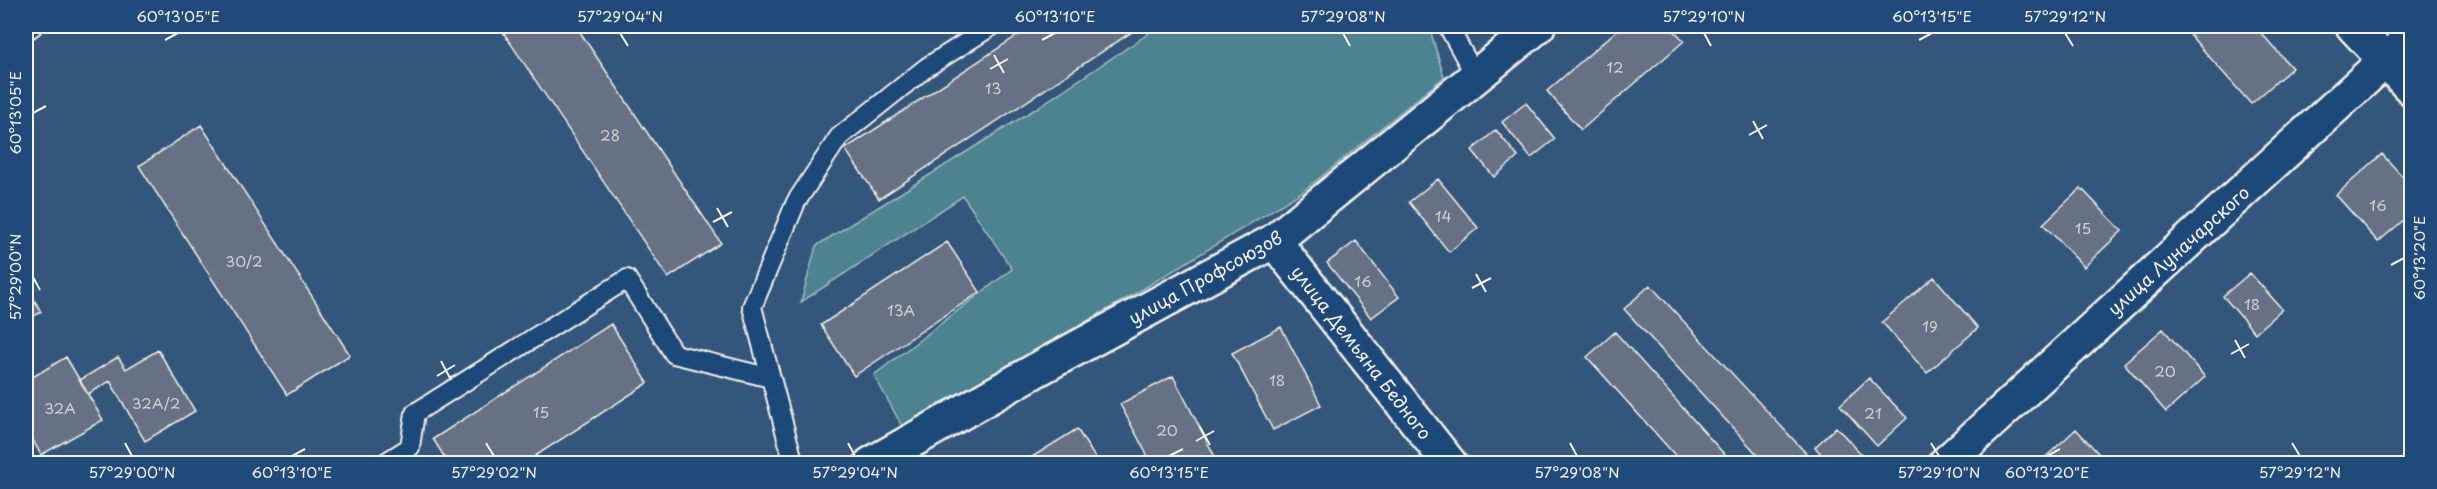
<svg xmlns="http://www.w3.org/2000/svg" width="2437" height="489" font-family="'Playpen Sans',sans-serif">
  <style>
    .green { fill: #4e8290; stroke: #a1babc; stroke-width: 1.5 }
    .building { fill: #667185; stroke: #f4f1e8; stroke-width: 1.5 }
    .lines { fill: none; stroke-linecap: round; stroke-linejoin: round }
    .service-casing { stroke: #f4f1e8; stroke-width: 22 }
    .minor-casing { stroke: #f4f1e8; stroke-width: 38 }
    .tertiary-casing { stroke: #f4f1e8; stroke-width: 38 }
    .service { stroke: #1f4a7a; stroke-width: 18 }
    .minor { stroke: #1f4a7a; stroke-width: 33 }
    .tertiary { stroke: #1f4a7a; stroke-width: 33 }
    .ticks { fill: none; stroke: #f4f1e8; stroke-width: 2 }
    .labels { text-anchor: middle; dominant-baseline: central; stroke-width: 4.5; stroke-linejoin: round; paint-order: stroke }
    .number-label { font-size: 15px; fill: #d0d1cf }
    .street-label { font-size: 18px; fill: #f4f1e8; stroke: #1f4a7a }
    .neatline { fill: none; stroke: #f4f1e8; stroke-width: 2 }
    .ticks-label { font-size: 15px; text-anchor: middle; fill: #f4f1e8 }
  </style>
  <rect width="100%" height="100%" fill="#34567d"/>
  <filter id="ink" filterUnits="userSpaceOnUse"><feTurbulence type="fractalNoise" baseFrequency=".0167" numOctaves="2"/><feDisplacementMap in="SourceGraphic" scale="12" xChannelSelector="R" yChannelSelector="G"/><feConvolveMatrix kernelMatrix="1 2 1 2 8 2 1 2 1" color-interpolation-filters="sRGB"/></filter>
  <g filter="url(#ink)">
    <path class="green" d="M1160 26H1429L1444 77 1302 192 1138 292 902 426 874 375 1012 269 963 196 801 302 816 246 1035 109Z"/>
    <path class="building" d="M499 26H576L721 243 668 278Z
      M1032 26H1141L879 199 845 149Z
      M1622 26H1670L1684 41 1581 130 1547 91Z
      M2182 26H2255L2292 68 2251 104Z
      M1526 103 1555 139 1531 158 1502 122Z
      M201 125 350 355 287 395 139 166Z
      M1496 130 1518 157 1494 177 1472 150Z
      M2382 154 2412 187V213L2378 242 2336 195Z
      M1438 179 1478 228 1449 252 1409 202Z
      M2081 188 2122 231 2084 267 2043 224Z
      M1356 241 1399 297 1371 318 1327 263Z
      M947 242 980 292 854 376 821 325Z
      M2250 273 2282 309 2255 333 2223 296Z
      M1934 277 1978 328 1927 373 1882 322Z
      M26 285 41 312 26 321Z
      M1650 285 1816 464H1766L1624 309Z
      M611 324 648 383 523 464H449L433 439Z
      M1281 327 1321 405 1273 430 1232 353Z
      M2163 329 2205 377 2166 412 2124 363Z
      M1615 332 1733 464H1683L1587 357Z
      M158 350 195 411 145 441 110 381 88 394 80 380 118 357 126 369Z
      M66 357 103 420 41 455 26 427V381Z
      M1173 376 1214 455 1197 464H1152L1120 404Z
      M1869 378 1907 418 1877 446 1840 405Z
      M1836 427 1865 458 1859 464H1830L1815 447Z
      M1077 429 1099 464H1029L1027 460Z
      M2076 429 2108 464H2038Z"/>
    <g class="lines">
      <g class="service-casing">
        <path id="service" d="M1448 26 1476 77
          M26 31 33 26
          M383 464 410 447 415 413 627 279 674 354 771 378
          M794 464 752 307 796 202 839 137 927 67 992 26"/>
      </g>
      <g class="minor-casing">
        <path id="minor" d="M2353 26 2412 89
          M1274 241 1450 464
          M1945 464 2412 36"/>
      </g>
      <g class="tertiary-casing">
        <path id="tertiary" d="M871 464 1038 369 1274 241 1538 26"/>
      </g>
      <use href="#service" class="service"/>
      <use href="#minor" class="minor"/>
      <use href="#tertiary" class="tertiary"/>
    </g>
  </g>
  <path class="ticks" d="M620 33 628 46M1343 33 1350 46M1704 33 1711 46M2065 33 2073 46M165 40 178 33M1042 40 1055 33M1919 40 1932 33M994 55 1004 73M990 69 1008 59M33 113 46 106M1753 121 1763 139M1749 135 1767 125M717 208 728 227M713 222 732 212M2391 265 2404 258M1476 274 1486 292M33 277 40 290M1472 288 1491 278M2235 340 2245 358M2231 354 2249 344M441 361 451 380M437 376 455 365M1200 427 1210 445M1196 441 1214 431M125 443 132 456M486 443 494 456M848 443 855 456M1570 443 1577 456M1931 443 1939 456M2292 443 2300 456M292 456 305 449M1169 456 1183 449M2047 456 2060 449"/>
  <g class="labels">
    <g class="number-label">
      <text x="1615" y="66">12</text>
      <text x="993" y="87">13</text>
      <text x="610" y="134">28</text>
      <text x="2378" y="204">16</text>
      <text x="1443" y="215">14</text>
      <text x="2083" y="227">15</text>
      <text x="244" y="260">30/2</text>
      <text x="1363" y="280">16</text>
      <text x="2252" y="303">18</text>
      <text x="901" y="309">13А</text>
      <text x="1930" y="325">19</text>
      <text x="2165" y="370">20</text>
      <text x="1277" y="379">18</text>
      <text x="156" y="402">32А/2</text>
      <text x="60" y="407">32А</text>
      <text x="541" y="411">15</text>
      <text x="1873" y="412">21</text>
      <text x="1167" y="429">20</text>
    </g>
    <g class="street-label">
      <text transform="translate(2178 250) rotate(-42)">улица Луначарского</text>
      <text transform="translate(1205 277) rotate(-29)">улица Профсоюзов</text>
      <text transform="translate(1362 352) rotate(52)">улица Демьяна Бедного</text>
    </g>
  </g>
  <rect width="2437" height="489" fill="none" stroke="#1f4a7a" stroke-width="66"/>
  <rect x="33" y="33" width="2371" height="423" class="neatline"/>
  <g class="ticks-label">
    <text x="178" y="22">60°13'05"E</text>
    <text x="620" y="22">57°29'04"N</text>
    <text x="1055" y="22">60°13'10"E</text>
    <text x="1343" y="22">57°29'08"N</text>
    <text x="1704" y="22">57°29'10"N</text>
    <text x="1932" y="22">60°13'15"E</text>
    <text x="2065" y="22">57°29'12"N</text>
    <text transform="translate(16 113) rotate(-90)" y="5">60°13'05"E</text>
    <text transform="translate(2420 258) rotate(-90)" y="5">60°13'20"E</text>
    <text transform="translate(16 277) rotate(-90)" y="5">57°29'00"N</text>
    <text x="132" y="478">57°29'00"N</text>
    <text x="292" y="478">60°13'10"E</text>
    <text x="494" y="478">57°29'02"N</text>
    <text x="855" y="478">57°29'04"N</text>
    <text x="1169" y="478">60°13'15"E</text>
    <text x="1577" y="478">57°29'08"N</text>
    <text x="1939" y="478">57°29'10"N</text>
    <text x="2047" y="478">60°13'20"E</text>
    <text x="2300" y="478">57°29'12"N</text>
  </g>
</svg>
